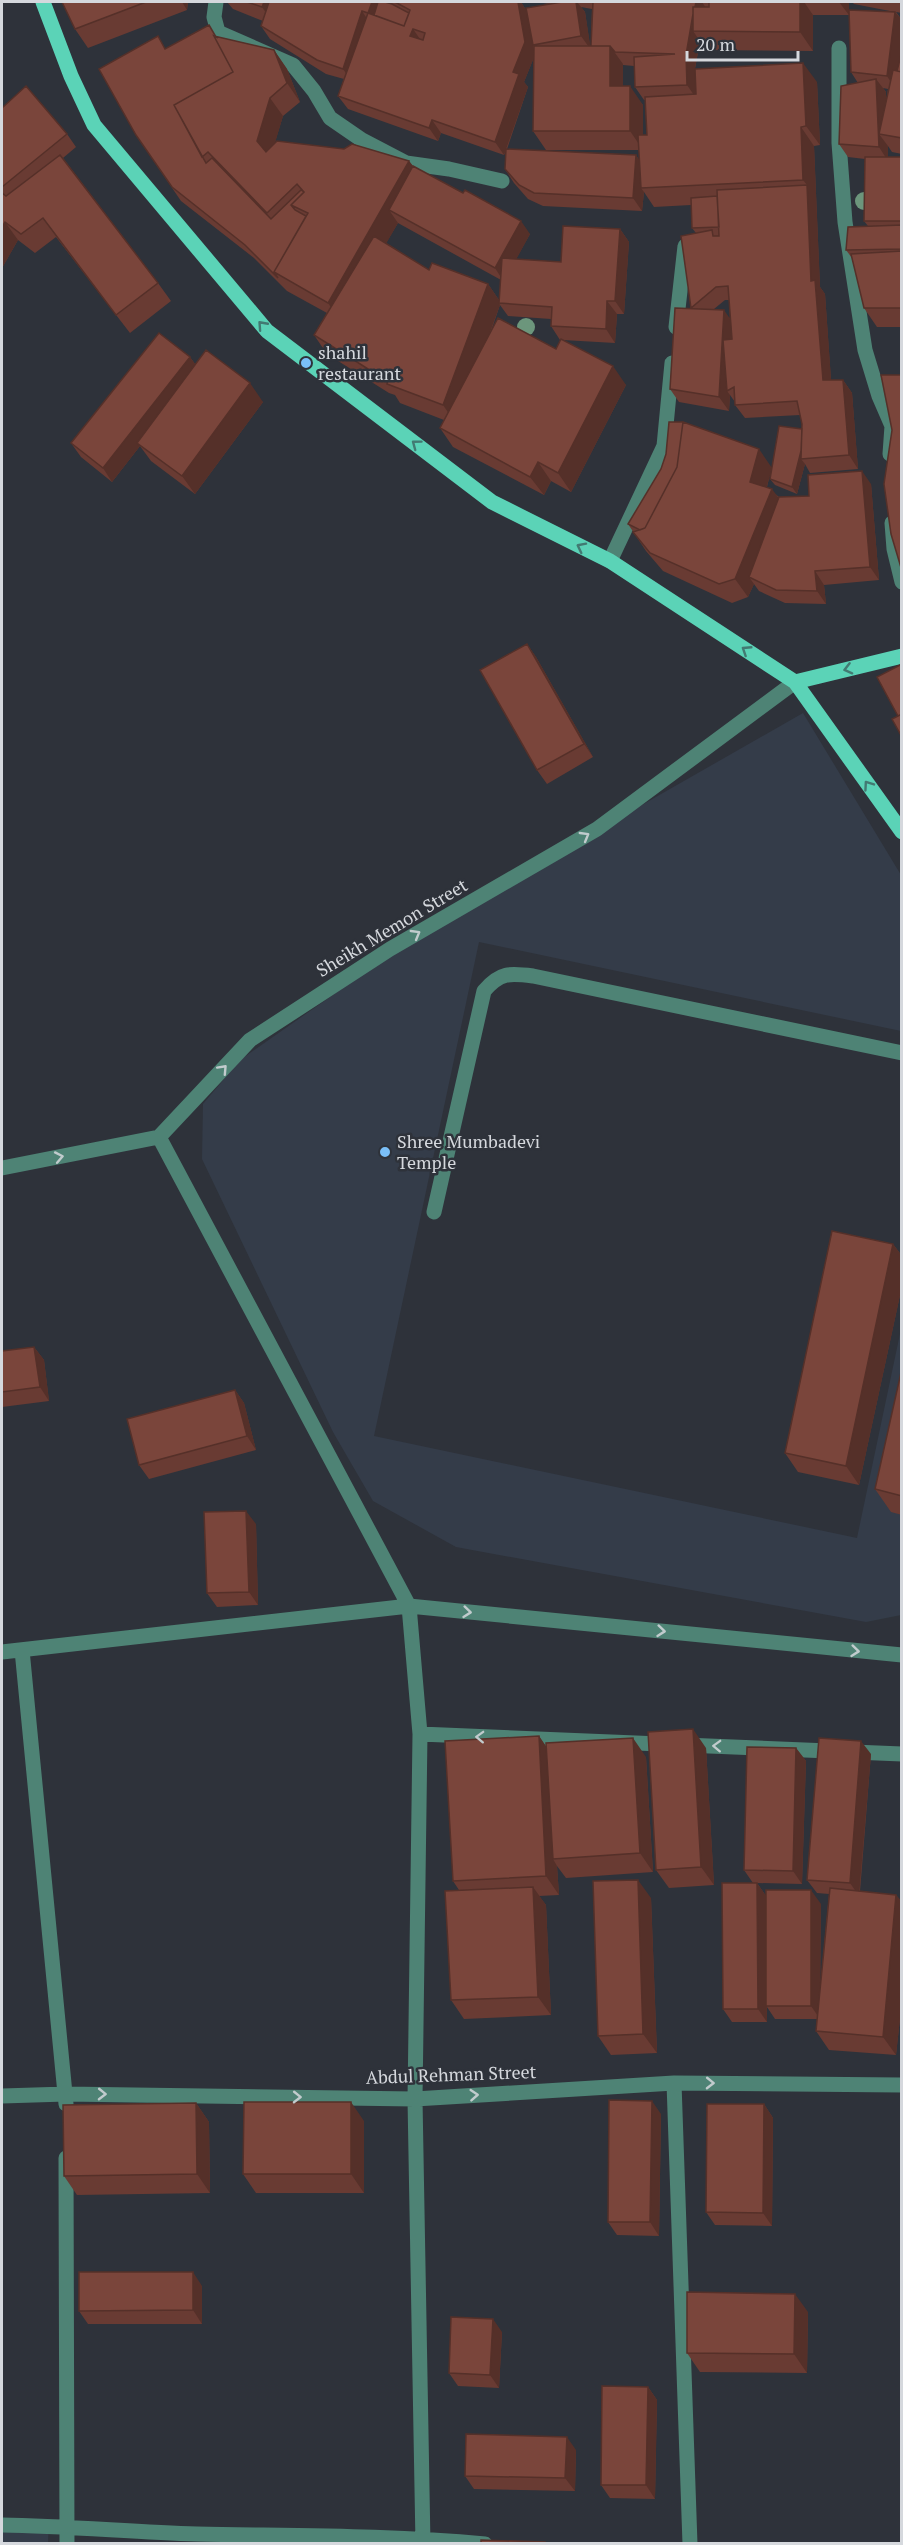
<svg xmlns="http://www.w3.org/2000/svg" width="903" height="2545" font-family="'PT Serif',serif">
<style>
.built{fill:#343c49}
.lines{fill:none;stroke-linecap:round;stroke-linejoin:round}
.minor{stroke:#4e8375;stroke-width:15}
.major{stroke:#5bd3b7;stroke-width:15}
.tree{fill:#6c967c}
.wall{fill:#693b33;fill-rule:evenodd}
.shaded-wall{fill:#553029}
.building{fill:#7a453b;stroke:#553029;stroke-width:1.5;fill-rule:evenodd}
.oneway{stroke:#427a72}
.oneway2{stroke:#c1cbcd}
.poi-dot{fill:#7abff8;stroke:#2e323a;stroke-width:2}
.labels{text-anchor:middle;stroke-width:5;stroke-linejoin:round;paint-order:stroke}
.poi-label{font-size:18px;fill:#d5d8dd;stroke:#2e323a;text-anchor:start}
.street-label{font-size:18px;fill:#d5d8dd;stroke:#2e323a}
</style>
<rect width="100%" height="100%" fill="#2e323a"/>
<!-- built -->
<path class="built" d="M803,713L901,875V1031L479,942L374,1436L857,1538L901,1329V1615L866,1622L456,1547L373,1501L333,1432L202,1159L203,1104L240,1060L437,922Z
M2,2518L49,2519L48,2543L2,2544Z"/>
<g class="lines">
<!-- minor -->
<path class="minor" d="M216,2L214,17L218,32L293,65L314,91L330,118L362,140L406,163L449,169L502,181
M839,48V143L845,222L865,350L879,396L892,426L890,454
M676,327L685,246
M892,523L894,549L902,582
M610,561L664,446L672,363
M159,1137L409,1606L420,1734L415,2099L423,2544
M2,1168L159,1137L250,1040L390,949L597,829L795,682
M434,1212L484,991C500,972 510,973 533,976L902,1053
M22,1650L66,2104
M2,1652L409,1606L902,1655
M420,1734L902,1754
M674,2083L690,2544
M2,2096L66,2094L415,2099L674,2083L902,2085
M66,2158L67,2544
M2,2525C67,2526 132,2532 197,2534C293,2536 389,2535 485,2544"/>
<!-- major -->
<path class="major" d="M43,2L71,76L94,125L267,331L492,502L610,561L795,682L902,832
M795,682L902,656"/>
</g>
<!-- trees -->
<g class="tree">
<circle cx="864" cy="201" r="9"/>
<circle cx="526" cy="327" r="9"/>
</g>
<!-- wall -->
<path class="wall" d="M62,2H188L187,10L88,48L75,29Z
M227,2H385L392,4L391,2H521L526,10L550,4L536,2H553V3L562,2H849V15H813V51L707,50L700,41L695,69L817,82L820,145L814,146L820,287L825,294L831,380H843L852,393L858,469L810,473L805,464L797,494L775,485L770,479L771,470L767,487L779,497L809,496L871,484L879,580L824,585L826,604L785,603L759,591L754,584L748,597L732,603L663,571L646,551L628,524L772,468L802,429V424L800,415L745,418L735,405V402L730,395L729,411L679,402L670,389L691,308L696,233L692,228L691,205L654,207L644,192L642,211L543,206L528,199L514,183L505,169L506,151L504,155L441,133L438,141L348,109L338,96L344,79L326,74L270,39L261,26L263,21L233,9ZM581,7L592,9L591,46H590L585,12ZM534,57L533,131L546,150H639V160L636,155L507,149L528,87L524,82ZM623,65L634,66L635,87L644,100H645L647,135H643V105L623,86ZM725,300H729L730,318L714,309Z
M852,2H902V13L896,12L902,20V154L892,152L888,146V157H902V327H877L864,308L852,258L846,250L868,226L864,221L865,159L848,157L839,144L858,83L851,72L895,12L854,4ZM883,88L888,89L886,101V92Z
M218,37L274,50L287,69L300,102L283,116L275,142L409,161L413,166L530,234L516,259L561,262L620,229L629,242L624,314H617L615,343L563,340L626,385L571,492L551,481L544,495L453,447L440,428L444,420L400,403L395,395L389,393L327,354L314,335L327,313L287,291L254,258L181,201L136,135L166,48ZM398,223L501,280L499,300L488,284L429,270L386,243ZM500,305L508,316L551,319V326L560,340H561L556,349L490,334Z
M2,108L67,134L76,147L63,158L158,283L171,301L130,333L56,237L35,253L18,240L2,268Z
M190,357L195,364L263,402L195,494L151,461L140,446L112,482L81,457L71,443Z
M527,644L536,657L593,757L547,784L537,770Z
M893,1244L902,1256V1286L859,1485L798,1472L785,1453Z
M34,1347L44,1360L49,1401L2,1407V1351Z
M902,1368V1515L891,1512L875,1489Z
M235,1390L244,1403L256,1450L149,1479L139,1465Z
M256,1524L258,1605L217,1607L207,1593Z
M539,1736L546,1747L646,1757L653,1872L566,1878L557,1866L559,1895L539,1896L546,1905L551,2015L464,2019L451,2000L459,1890L453,1881Z
M706,1748L714,1885L669,1888L656,1870Z
M796,1748L806,1761L802,1884L757,1883L766,1896V1946L821,1904L820,1988L829,1894L817,1893L807,1880L871,1754L860,1891L896,1895L902,1902V2000L896,2055L829,2050L816,2031L817,2019H775L767,2007V2022H732L723,2009L753,1883L744,1870Z
M651,1898L657,2053L611,2055L598,2036Z
M196,2103L209,2122L210,2193L77,2195L64,2176Z
M764,2104L773,2118L772,2226L715,2225L706,2212Z
M661,2114L659,2236L617,2235L608,2222Z
M364,2121V2193H256L243,2174Z
M202,2286V2324H88L79,2311Z
M808,2312L807,2373L700,2372L687,2353Z
M502,2332L499,2388L458,2386L449,2373Z
M648,2387L657,2400L655,2499L610,2498L601,2485Z
M576,2450L575,2491L474,2489L465,2476Z"/>
<!-- shaded-wall -->
<path class="shaded-wall" d="M182,2H188L187,10Z
M264,2H283L275,26L262,7Z
M372,2H385L379,22L368,13Z
M518,2H521L526,10L535,55L524,82L528,87L504,155L495,142L513,72Z
M576,2H577L585,12L591,50L581,36Z
M696,2H702L706,8L693,31L700,41L695,68L696,98L687,85L686,55Z
M800,2H804L813,15V51L800,32Z
M839,2H849V15Z
M362,11L371,25L352,82L343,69Z
M895,12L902,20V50L896,90L887,76Z
M413,29L422,42L410,36Z
M610,46L623,64V105L610,86Z
M274,50L287,69L300,102L287,83Z
M803,63L817,82L820,145L806,126Z
M876,79L886,92L887,135L879,134L888,146V161L879,147Z
M630,86L643,105V150L630,131Z
M270,98L283,116L270,160L257,141Z
M432,120L441,133L438,141L429,128Z
M801,127L814,146L820,287L825,294L832,393L823,380L811,281L807,185L803,180Z
M636,155L645,168L641,188L644,192L642,211L633,198Z
M409,161L423,179L389,210L398,223L341,322L328,303Z
M521,221L530,234L504,282L495,268Z
M5,222L18,240L2,268V227Z
M620,229L629,242L624,314L615,301Z
M488,284L501,303H499L500,305L456,424L443,405Z
M607,301L617,314L615,343L606,329Z
M724,310L733,323L727,391L730,395L729,411L719,397Z
M190,357L200,371L137,443L140,446L112,482L103,468Z
M613,366L626,385L571,492L558,473Z
M843,380L852,393L858,469L849,455Z
M250,383L263,402L195,494L182,476Z
M807,430L801,459L805,464L797,494L792,487Z
M759,449L772,468L763,500L750,482Z
M538,462L551,481L544,495L530,477Z
M862,471L871,484L879,580L870,567Z
M772,489L786,508L749,577L754,584L748,597L735,579Z
M815,571L824,585L826,604L817,591Z
M527,644L536,657L593,757L584,744Z
M893,1244L902,1256V1286L859,1485L846,1466Z
M34,1347L44,1360L49,1401L40,1387Z
M235,1390L244,1403L256,1450L247,1436Z
M246,1511L256,1524L258,1605L249,1592Z
M693,1729L706,1748L714,1885L701,1867Z
M539,1736L552,1755L553,1859L557,1866L559,1895L546,1876Z
M633,1738L646,1757L653,1872L640,1853Z
M861,1741L871,1754L859,1896L850,1883Z
M796,1748L806,1761L802,1884L793,1871Z
M638,1880L651,1898L657,2053L643,2034Z
M757,1883L766,1896L767,2022L758,2009Z
M533,1887L546,1905L551,2015L538,1997Z
M811,1890L821,1904L820,2019L811,2006Z
M896,1895L902,1902V2000L896,2055L883,2037Z
M652,2101L661,2114L659,2236L650,2222Z
M351,2102L364,2121V2193L351,2174Z
M196,2103L209,2122L210,2193L197,2174Z
M764,2104L773,2118L772,2226L763,2213Z
M193,2272L202,2286V2324L193,2310Z
M795,2294L808,2312L807,2373L794,2354Z
M493,2319L502,2332L499,2388L490,2375Z
M648,2387L657,2400L655,2499L646,2485Z
M567,2437L576,2450L575,2491L565,2478Z"/>
<!-- building -->
<path class="building" d="M62,2H146L75,29Z
M247,2H264L262,7Z
M269,2H372L368,13L362,11L343,69L317,60L261,26Z
M378,2H385L392,4L409,13L404,26L374,15Z
M395,2H518L525,42L513,72L519,74L495,142L432,120L429,128L338,96L368,13L404,26L410,10ZM413,29L425,33L423,40L410,36Z
M562,2H576L581,36L533,45L526,8Z
M593,2H696L695,7H693V14L686,55L687,85L635,87L634,57L675,54L615,52L610,46H591Z
M709,2H800V32L693,31V7H709Z
M849,10L895,12L887,76L851,72Z
M209,25L216,37L214,36L233,72L174,105L206,163L212,158L271,219L301,190L304,192L291,205L295,210L306,216L274,272L278,278L245,245L172,187L136,135L99,69L158,36L165,49Z
M214,36L274,50L287,83L270,98L257,141L266,152L277,141L344,149L352,144L409,161L328,303L274,272L308,213L291,205L304,192L297,184L267,213L208,152L202,157L174,105L233,72Z
M534,46H610V86H630V131H533Z
M902,51V72L897,71Z
M803,63L806,126L801,127L803,180L641,188L638,135H647L645,97L696,94L695,69Z
M893,70L902,72V138L879,134Z
M876,79L879,147L839,144L841,86Z
M26,86L67,134L2,187V108Z
M506,149L636,155L633,198L534,193L519,185L505,169Z
M60,155L158,283L116,315L43,218L21,234L5,222L2,227V193L6,196Z
M865,157H902V221H864Z
M413,166L463,193L465,190L521,221L495,268L389,210Z
M807,185L811,281L815,280L823,380H843L849,455L801,459L802,424L797,401L735,405L734,387L727,391L723,340L732,339L728,286L716,287L691,308L681,236L712,230L713,236H719L717,190Z
M717,196L719,227L692,228L691,198Z
M902,225V249L846,250L848,227Z
M563,226L620,229L615,301H607L606,329L551,326L552,307L499,303L502,258L561,262Z
M374,236L429,270L432,263L488,284L443,405L387,384L388,379L376,374L314,335Z
M902,251V308H864L851,254Z
M675,308L724,310L719,397L670,389Z
M498,318L556,349L561,339L613,366L558,473L538,462L530,477L440,428Z
M159,333L190,357L103,468L71,443Z
M206,350L250,383L182,476L137,443Z
M881,375H902V571L891,534L884,484L892,430Z
M669,422H683L677,467L645,528L640,530L628,524L661,469L666,454Z
M683,422L759,449L750,482L772,489L735,579L719,584L650,553L633,532L645,528L677,467Z
M779,426L802,429L801,451L792,487L770,479Z
M862,471L870,567L815,571L817,591L776,590L749,577L779,497L809,496L808,475Z
M527,644L584,744L537,770L480,670Z
M902,664V714L898,716L877,677Z
M902,714V737L892,719Z
M832,1231L893,1244L846,1466L785,1453Z
M34,1347L40,1387L2,1392V1351Z
M902,1368V1496L875,1489Z
M235,1390L247,1436L139,1465L127,1419Z
M246,1511L249,1592L207,1593L204,1512Z
M693,1729L701,1867L656,1870L648,1732Z
M539,1736L546,1876L453,1881L445,1741Z
M633,1738L640,1853L553,1859L546,1743Z
M819,1738L861,1741L850,1883L807,1880Z
M747,1747L796,1748L793,1871L744,1870Z
M638,1880L643,2034L598,2036L593,1881Z
M722,1883H757L758,2009H723Z
M533,1887L538,1997L451,2000L445,1891Z
M830,1888L896,1895L883,2037L816,2031Z
M766,1890H811V2006H766Z
M609,2100L652,2101L650,2222H608Z
M244,2102H351V2174H243Z
M196,2103L197,2174L64,2176L63,2105Z
M707,2104H764L763,2213L706,2212Z
M79,2272H193V2310L79,2311Z
M687,2292L795,2294L794,2354L687,2353Z
M451,2317L493,2319L490,2375L449,2373Z
M602,2386L648,2387L646,2485H601Z
M466,2434L567,2437L565,2478L465,2476Z
M481,2540L545,2542V2544H481Z"/>
<!-- one-way arrows -->
<defs><path id="oneway-chevron" d="M-2-3.5L2.5 0L-2 3.5" fill="none" stroke-width="1.6" stroke-linecap="round" stroke-linejoin="round" transform="scale(1.5)"/></defs>
<g class="oneway">
<use href="#oneway-chevron" transform="translate(262 325) rotate(-132)"/>
<use href="#oneway-chevron" transform="translate(416 444) rotate(-143)"/>
<use href="#oneway-chevron" transform="translate(581 547) rotate(-153)"/>
<use href="#oneway-chevron" transform="translate(746 650) rotate(-147)"/>
<use href="#oneway-chevron" transform="translate(848 669) rotate(166)"/>
<use href="#oneway-chevron" transform="translate(868 785) rotate(-125)"/>
</g>
<g class="oneway2">
<use href="#oneway-chevron" transform="translate(585 836) rotate(-30)"/>
<use href="#oneway-chevron" transform="translate(416 934) rotate(-30)"/>
<use href="#oneway-chevron" transform="translate(223 1069) rotate(-47)"/>
<use href="#oneway-chevron" transform="translate(59 1157) rotate(-11)"/>
<use href="#oneway-chevron" transform="translate(467 1612) rotate(6)"/>
<use href="#oneway-chevron" transform="translate(661 1631) rotate(6)"/>
<use href="#oneway-chevron" transform="translate(855 1651) rotate(6)"/>
<use href="#oneway-chevron" transform="translate(480 1737) rotate(-178)"/>
<use href="#oneway-chevron" transform="translate(717 1746) rotate(-178)"/>
<use href="#oneway-chevron" transform="translate(710 2083) rotate(1)"/>
<use href="#oneway-chevron" transform="translate(102 2094) rotate(1)"/>
<use href="#oneway-chevron" transform="translate(474 2095) rotate(-4)"/>
<use href="#oneway-chevron" transform="translate(297 2097) rotate(1)"/>
</g>
<!-- markers -->
<g class="poi-dot">
<circle cx="306" cy="363" r="6"/>
<circle cx="385" cy="1152" r="6"/>
</g>
<g class="labels">
<!-- poi labels -->
<g class="poi-label">
<text x="318" y="359">shahil<tspan x="318" dy="21">restaurant</tspan></text>
<text x="397" y="1148">Shree Mumbadevi<tspan x="397" dy="21">Temple</tspan></text>
</g>
<!-- street labels -->
<g class="street-label">
<text transform="translate(392 928) rotate(-31)" y="6">Sheikh Memon Street</text>
<text transform="translate(451 2075) rotate(-2)" y="6">Abdul Rehman Street</text>
</g>
</g>
<!-- border -->
<rect width="903" height="2545" fill="none" stroke="#d5d8dd" stroke-width="6"/>
<!-- scale -->
<path d="M687 51v9h111v-9" fill="none" stroke="#d5d8dd" stroke-width="3"/>
<text x="696" y="51" font-size="18" fill="#d5d8dd" stroke="#2e323a" stroke-width="4.5" paint-order="stroke">20 m</text>
</svg>
